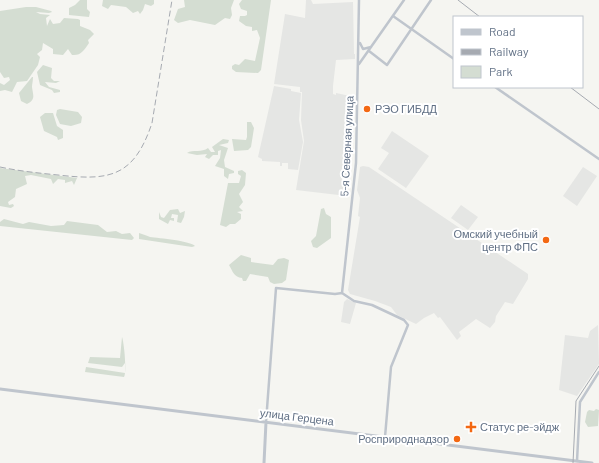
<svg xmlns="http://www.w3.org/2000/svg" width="599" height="463" font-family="Barlow,sans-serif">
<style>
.built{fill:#e5e6e4}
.green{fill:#d4ddd2}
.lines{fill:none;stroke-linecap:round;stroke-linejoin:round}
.secondary{stroke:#bfc5cd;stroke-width:2.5}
.primary{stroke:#bfc5cd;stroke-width:3}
.tram{stroke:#a6aab1;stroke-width:1}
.rail{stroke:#a6aab1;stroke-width:1;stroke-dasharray:6 3;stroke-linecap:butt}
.poi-dot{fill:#f36813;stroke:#fff;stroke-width:1.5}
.labels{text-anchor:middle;stroke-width:4;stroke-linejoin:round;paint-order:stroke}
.poi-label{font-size:11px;fill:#617085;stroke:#fff;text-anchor:start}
.street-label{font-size:11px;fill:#617085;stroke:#fff}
</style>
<rect width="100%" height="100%" fill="#f5f5f1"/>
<!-- built -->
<path class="built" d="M306,0H311L313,4L353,2L354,54H355V59L336,60L333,86V94L336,95V93L355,97L352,157L347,196L296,190L304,141L301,120L302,92H300V87L274,84L285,14L305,18Z
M274,86L291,89V91L301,93L299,120L303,142L298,170L288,169V163H282V166H280V162L262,161V159L258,157Z
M392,131L429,156L406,188L378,169L389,153L381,148Z
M363,166L369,167L528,274V279L513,304L505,302L496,316L495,322L490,328L476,319L459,332L461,336L457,340L440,317L438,318L434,313L424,318L416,324L397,315L391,307L375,301L350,294L348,290L360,217L358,216L360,198L357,190L360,167Z
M583,167L597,176L577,206L563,196Z
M461,205L478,217L468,230L451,218Z
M347,299L356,303L350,324L341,322L344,302Z
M598,325L599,364L577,396L559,390L565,335L588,338L590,331Z"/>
<!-- green -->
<path class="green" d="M80,0H87V9L90,12L89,17L69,15V8L75,5Z
M103,0H154V4L151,6L145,4L143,10L140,14L138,11L133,13L126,7L111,5L108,9L102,6Z
M184,0H234L231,8L232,15L230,19L225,18L215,25L190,20L178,23L174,20L178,9L185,7Z
M242,0H271L261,70L258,73L236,72L232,69V66L235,64L239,65L245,59L255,61L260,38L257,30L252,31V27L246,26L239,21L240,16H245L247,15V11L241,9L239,4Z
M26,7H36L51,11L52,12L49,13L36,12L40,14L50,15L46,18L47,26L50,19L53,24L60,23L64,18L78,19L80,20V26L90,30L94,34L88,40L89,43C84,50 81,56 72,55L68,49L63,55L53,54V49L43,43L42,50L37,54L40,57L38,65L27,81L17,82L12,92L5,90L0,91V83L4,85L10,80L9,77L4,78L0,72V11Z
M43,65L52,68L51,78L54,81H60L56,83L45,82L49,87L60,90V92L54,93L52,90L40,85L37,72Z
M32,77H33C33,81 32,84 32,87C33,95 36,100 27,104L21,101L19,93Z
M60,109L78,112L82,117L81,123L71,126L60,124L56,115L57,110Z
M45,113H53L57,126L63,130V138L58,140L57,137L44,131L40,117Z
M247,122H251L254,128L251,147L248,150L234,151L232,139L246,140L247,137Z
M223,139L229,140L228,143L219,145L228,148L224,160L225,167L234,171V173L229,174L228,179L224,176V169L215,166L220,158L221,150L218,151V155H213L209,159L205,157L207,154L197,155L187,153C193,149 202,153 208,148L211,152H215L212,147Z
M0,168L77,178L74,185L72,181L65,183V180L58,179L53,184L51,179L31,175L25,176L27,184L16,189L15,197L8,202L9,205L13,204L14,206L11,208L0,206Z
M242,170L246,173L245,185L239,194L243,202L239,207L243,211L237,212L241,214V219L235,224H230L226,227L220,225L228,183H239L241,176L238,174V171Z
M324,208L326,214L331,217V238L317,248L313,247L311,241L316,236L321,209Z
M178,209L180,213L185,211L184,217L181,223L177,222L178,215L172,214L171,218H174V221L170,220L168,224L159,219V212L161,217L164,218L170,210Z
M4,219L23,224L29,222L51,226L64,225L67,221L98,225L107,232L116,231L122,234L130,233L134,238L132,240L0,226V222Z
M139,233C143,234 147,236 150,237C159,238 191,241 195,246L192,247L139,239Z
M241,255L251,258V262L273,265L278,259L284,258L289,260L286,280L282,283L274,284L270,282L268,277L250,274L246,281H243L242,278C234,277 233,272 229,265Z
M122,337C124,342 127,372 124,377L85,372L86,367L125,373V363L122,367L88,363L90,357L120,358Z
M596,409L599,410L598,426L588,427L585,422L587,412L589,410L594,411Z"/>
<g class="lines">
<!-- secondary -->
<path class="secondary" d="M393,16L454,59
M360,43L363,49L371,47
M369,51L387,65L431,0
M359,64L404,0
M495,87L599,159
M342,293L356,163L359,0
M342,293L354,301L372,305L404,320L408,325L391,367L385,437
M266,422L276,288L335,294L342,293
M577,461L580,402L599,372"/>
<!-- primary -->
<path class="primary" d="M0,389L592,463
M264,463L266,422"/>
<!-- tram -->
<path class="tram" d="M458,0L480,17
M570,87L599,109
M573,463L576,401L599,366"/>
<!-- rail -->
<path class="rail" d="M0,167C19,171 38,173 58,175C110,181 134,177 152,123L172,0"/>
</g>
<!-- markers -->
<g class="poi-dot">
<circle cx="367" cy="109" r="4"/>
<circle cx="546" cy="240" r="4"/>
<path d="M469 421h4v4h4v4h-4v4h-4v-4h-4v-4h4z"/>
<circle cx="457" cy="439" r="4"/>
</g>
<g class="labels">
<!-- poi labels -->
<g class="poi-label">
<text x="375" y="113">РЭО ГИБДД</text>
<text x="538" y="238" text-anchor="end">Омский учебный<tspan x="538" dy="13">центр ФПС</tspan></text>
<text x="480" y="431">Статус ре-эйдж</text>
<text x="449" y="443" text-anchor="end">Росприроднадзор</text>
</g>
<!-- street labels -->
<g class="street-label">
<text transform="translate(347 146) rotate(-87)" y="4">5-я Северная улица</text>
<text transform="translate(297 417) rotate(7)" y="4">улица Герцена</text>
</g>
</g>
<!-- legend -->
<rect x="453" y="16" width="130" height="72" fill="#ffffff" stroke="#c0c6ce"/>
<rect x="461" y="29" width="20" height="6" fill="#bfc5cd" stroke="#c0c6ce"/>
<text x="489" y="36" font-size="12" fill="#617085">Road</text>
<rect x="461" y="49" width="20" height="6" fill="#a6aab1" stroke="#c0c6ce"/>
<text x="489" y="56" font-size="12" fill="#617085">Railway</text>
<rect x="461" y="66" width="20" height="12" fill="#d4ddd2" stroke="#c0c6ce"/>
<text x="489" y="76" font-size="12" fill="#617085">Park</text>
</svg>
